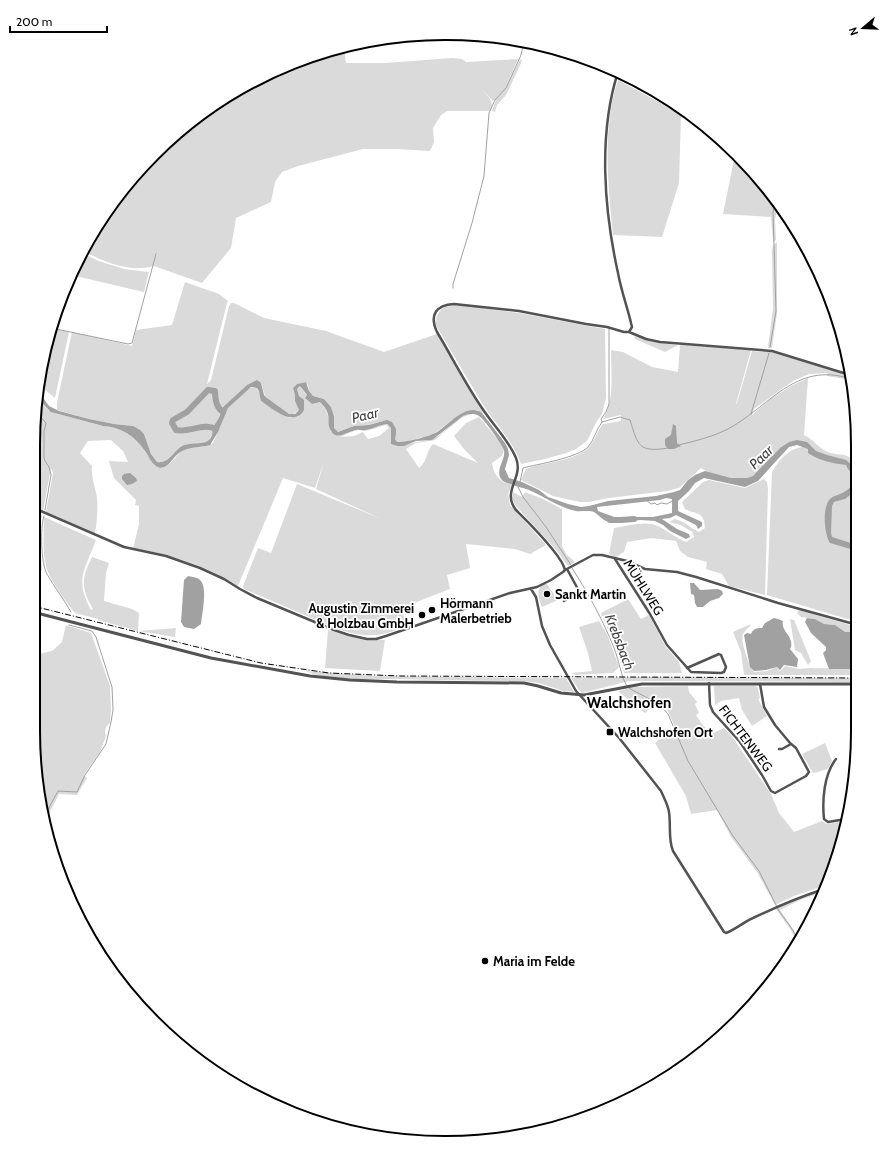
<svg xmlns="http://www.w3.org/2000/svg" width="891" height="1176" font-family="Cabin,sans-serif">
<style>
.green{fill:#dadada;fill-rule:evenodd}
.water{fill:#a1a1a1}
.lines{fill:none;stroke-linecap:round;stroke-linejoin:round}
.stream{stroke:#a1a1a1;stroke-width:1}
.river{stroke:#a1a1a1;stroke-width:6}
.minor{stroke:#535353;stroke-width:2.5}
.tertiary{stroke:#535353;stroke-width:3}
.rail{stroke:#000;stroke-width:1;stroke-dasharray:6 2 1 2;stroke-linecap:butt}
.poi-dot{fill:#000;stroke:#fff;stroke-width:1.5}
.labels{text-anchor:middle;stroke-width:3.5;stroke-linejoin:round;paint-order:stroke}
.street-label{font-size:13px;fill:#000;stroke:#fff}
.poi-label{font-size:13px;font-weight:bold;fill:#000;stroke:#fff;text-anchor:start}
.water-label{font-size:14px;font-style:italic;fill:#424242;stroke:#fff}
.quarter-label{font-size:15px;font-weight:bold;fill:#000;stroke:#fff}
.rim{fill:none;stroke:#000;stroke-width:2}
</style>
<rect width="100%" height="100%" fill="#fff"/>
<!-- green -->
<path class="green" d="M344,47L346,63H385L452,58L462,59L466,62L518,59L504,91L520,59L522,61L506,95L497,105L495,112L492,111L496,100L493,101L482,89C487,96 495,101 491,111H447L441,115L433,128L434,142L430,151L397,149H363L298,166L282,172L275,182L271,202L236,218L231,248L202,283L154,266C129,273 105,262 83,251L118,195L154,154L216,103L287,64Z
M618,80L681,114L679,183L662,237L613,235C608,185 602,128 618,80Z
M734,160L744,163L778,204L775,220L776,240L773,242L771,217L723,214Z
M777,242V313L772,348H768L773,308L772,251L773,245Z
M82,253L99,261L124,269L149,272L144,292L71,275L76,263Z
M185,282L219,294L228,301L227,303L207,384L211,380L229,306L231,303H234L264,318L326,331L384,352L437,334L483,412L481,413L477,410L459,415L432,435L407,441L397,442L395,439L396,429L384,421L369,425L354,426L338,432L334,429V416L331,407L324,399L313,396L309,391L308,385L305,382L297,384L293,388C295,395 297,402 299,410L292,415C286,413 268,401 265,395C263,392 263,387 261,383L247,385L222,409C221,412 211,438 209,440C203,447 190,442 182,446C172,451 169,464 157,462L151,454L144,434L133,426L114,424L89,419L57,410V402L72,332L132,346L136,330L172,325Z
M462,305L519,313L605,329L606,398L602,414L597,421L587,441L576,449L566,453L545,459L521,464C512,439 495,424 482,403C466,377 451,350 435,324C438,306 446,306 462,305Z
M51,328L69,332L55,398L39,385L47,339Z
M634,336L659,343L678,345L665,352L635,339Z
M680,345L751,350L736,404L737,403L752,351L771,352L850,376L852,382L845,379L827,376V373L809,374L793,381L754,409L752,415L770,399L791,386L808,378L804,435C813,439 818,448 828,452C837,456 848,452 854,462V621L767,595L772,472C779,460 788,449 802,447L803,442L797,440C787,448 777,455 767,463C762,467 758,473 753,476C742,483 711,475 701,468L679,488L667,491L609,498L589,502H580L553,496L521,480L526,469C544,462 575,461 588,448C595,441 597,431 603,424L621,421V415L603,419C615,399 611,373 611,350L623,352L652,367L678,372Z
M255,386L260,393L261,401L290,418L298,417L304,407L303,404L304,402L299,396L297,389L300,386L307,396L306,399L312,404L320,402C330,413 328,419 331,432L345,434L356,430H365L386,424L391,428V440L406,445C415,441 425,442 434,438C447,433 456,415 471,414L461,418L435,440L416,443L406,449L419,468C428,461 425,453 433,444L478,463L464,449L454,436L466,423L479,417L500,442L504,450L502,456L492,463C494,475 499,482 512,485L508,494L510,505L546,545L530,554L515,549L466,544L470,568L447,575L450,589L401,608L407,626C378,638 365,638 335,628L244,589L243,586L258,548L271,553L297,484L379,518L316,489L324,462L315,488L283,478L238,586C204,564 172,556 133,549L139,524V506L135,505L136,500L114,478L109,461L128,462L123,451L111,440L88,441L80,453L92,466C91,477 95,486 97,498C98,510 97,521 95,533L46,512L53,473L51,468L43,511L34,507V419L37,398L47,409L55,413L103,426C121,427 135,436 145,451C149,457 153,464 160,468C172,467 175,454 185,449C194,445 204,449 213,443L228,408L248,389ZM386,425L389,428L379,436L368,439L363,432L354,436L340,437L354,431L359,430L366,431Z
M764,479L767,482L768,489L765,595L729,586L722,574L706,569L707,562L688,557L680,551L676,541L652,538L627,542L624,552L616,557L609,554L614,528C627,526 646,520 658,526C668,531 676,538 686,542L694,537L692,532C688,529 684,527 680,525C676,523 673,524 670,522L674,519C684,520 690,528 699,532L705,528C704,510 696,515 685,509L682,502L703,482L709,480L745,488Z
M513,492L522,497L525,492L543,499L562,509V546L566,554L575,562L568,566C553,543 531,525 514,503L512,498Z
M34,511L42,515L39,527L42,571L33,560Z
M44,517L96,540C85,570 74,579 91,610L93,609C81,588 81,579 92,557L109,563L106,573L104,601L132,609L139,613L138,631L176,628L175,637L138,631L98,620V619L75,613C66,602 49,579 46,566C42,550 44,533 44,517Z
M544,584H547L558,600L542,607C539,599 535,589 544,584Z
M628,599L641,619L649,615L666,647L679,662L682,673H624L616,648L601,613Z
M799,610L854,626V632H844L835,625L824,624L815,619L801,617L797,613Z
M790,619L794,620L811,661L808,665L801,653L795,650Z
M599,621L607,634L619,667L613,673L576,675L571,673L592,671L588,653L579,627Z
M751,624C749,628 745,630 743,634C740,642 749,666 754,672L767,671L777,667L780,671L785,666L799,669L810,668L854,669V675H744L741,652L733,632Z
M66,625L91,633L110,686L111,710L110,723C105,727 104,731 106,736L100,752L84,775L87,778L77,795L59,794L45,822L33,731V655L52,651L62,642Z
M328,630L358,638L385,640L380,671L325,668Z
M306,671L375,676L566,678L574,692L563,691L539,683L524,681C482,681 440,680 398,679C376,679 324,681 306,671Z
M634,677L854,678V682L640,681H629L582,693L579,690L571,678Z
M688,686L689,692L697,702L695,704L699,713L696,715L701,723L711,734L724,728L731,735L771,794L779,813L794,832L822,821L827,824L843,821C847,838 833,869 826,885L794,896L775,905L757,872L731,837L717,810L691,814L686,796L655,743L675,727L666,707L659,701L645,713L618,691L635,687Z
M714,686H756L758,689L760,698L758,699L767,716L752,726L742,710L739,698L721,701L715,705Z
M825,743L832,761L828,769L813,773L802,754Z
M825,888L823,892L800,900L780,910L793,929L799,941L798,944L791,930L776,909L797,898Z"/>
<!-- water -->
<path class="water" d="M257,380L261,383L264,395L267,398L289,414H295L299,410L295,401V395L293,388L297,384L306,382L309,391L313,396L324,399L331,407L334,416V428L338,432L354,426L369,425L387,420L392,422L396,429V434L395,439L397,442C406,442 429,437 437,432C449,425 466,402 482,413L505,443L508,449L509,455L505,469L509,478L522,482L539,490L548,497L568,504L581,507L589,506L608,501L656,496L674,492L680,490L688,480L695,475L705,471L731,478H747L753,476L780,448L789,442L797,440L807,442L816,451L827,455L846,460L853,466L854,476L848,469L846,465C832,463 820,461 808,453V449L797,445L789,447L758,481L745,487L704,478L695,483L689,491L678,501V511L702,522V526L698,529L696,525L676,515L670,518L662,519L677,529L689,534L690,537L686,539L670,531L663,525L655,521L641,520L627,521L626,517H653L672,513V499L666,498L660,500L597,507L598,511L617,518L618,523C604,523 604,519 594,512C589,510 581,512 576,511C558,507 547,498 531,491C525,488 504,484 501,479C495,469 506,460 504,450C501,443 485,420 479,416C474,413 468,414 463,416L432,440L416,441L404,446H398L391,444V428L387,424C379,425 373,429 365,430C362,431 359,429 356,430C349,431 336,441 331,431C325,420 334,416 320,402L312,404L305,398L307,395L300,386L297,389L299,396L304,400V410C294,428 273,409 261,401C259,395 261,386 251,387L228,408L218,432L210,445C200,448 188,446 179,453C172,458 170,467 160,468C151,464 150,458 145,451C135,436 121,427 103,426L51,412L37,398L38,391L49,406L59,411L89,419L114,424L133,426L140,430L144,434L151,454L157,462C169,464 173,451 182,446C190,442 205,445 209,440C213,436 212,432 213,429C215,422 221,418 221,409L247,385Z
M673,424L676,426L677,443L681,446L674,449H668L665,445V439L671,435Z
M130,473L136,478L137,481L132,484L127,485L122,479V476L124,474Z
M854,484V492L845,499L834,502L832,506L831,533L832,537L854,544V550L830,543C824,534 822,507 830,499C834,495 840,495 844,492C848,490 851,486 854,484Z
M188,576C192,577 197,577 200,580C208,587 202,613 201,624L194,629L184,627L181,622L184,580Z
M690,583H694L700,590L718,589L722,591L723,594L719,598L710,601L703,607H697L695,603L694,595L691,594Z
M774,618L778,619L783,621C780,631 796,638 790,649L798,659L797,667L784,665L780,670L777,667L766,670L754,671L750,667L744,635L747,633L751,634C753,629 756,628 762,628L765,623Z
M807,618L815,619L824,624L835,625L845,632H854V669H829L823,653L826,650V647L811,633L805,622Z"/>
<g class="lines">
<!-- stream -->
<path class="stream" d="M453,288V284L472,223L484,176L489,113L495,100L506,88L521,55L524,41
M51,328L128,344L132,343L156,254
M770,347L776,311L773,212L775,200
M36,406L38,414L46,423L44,432V458L45,461L49,467L51,475L45,510
M751,414L769,353
M602,422L601,419L606,412L609,404V329
M679,445C695,441 712,437 726,430C769,408 795,360 851,379
M520,482L523,468C538,464 577,458 588,447C594,440 596,430 602,422L620,417L630,420C638,445 638,453 668,448
M517,485L523,497L546,527L571,565
M646,500L651,504L655,503L657,505L661,503L667,504L672,501
M44,516C40,528 41,564 47,574C54,587 64,599 71,612
M572,568C588,593 603,620 614,648C618,657 622,680 627,686
M629,688C642,696 658,701 668,714L688,761L733,836L759,871L779,911L792,929L799,942
M44,817L58,791L77,792L85,775L106,744L111,722L113,710L112,687L96,637L92,631L69,625"/>
<!-- river -->
<path class="river" d="M216,429C204,422 189,433 176,430L172,423L173,420L187,412L208,390L215,391C215,399 216,408 223,412
M610,520H621L634,519"/>
<!-- minor -->
<path class="minor" d="M618,72C598,134 604,210 618,273C621,290 627,306 631,323L632,327L629,332
M34,508L124,547L166,556L200,568L224,579L240,589L257,598L334,630L349,635L367,639H376L386,636L510,593L537,587L551,580L563,572L565,570L593,555H602L627,561L645,569L677,572L696,577L778,603L854,624
M615,559L650,614L667,645L691,672L721,673L724,672L726,667L721,655L719,654L687,668
M565,570C562,555 528,522 516,510C501,491 524,478 516,458C508,439 493,425 482,408C465,383 452,357 437,332C429,315 436,305 454,304L519,311L586,324L607,327L624,332H629L646,339L660,342L772,351L850,375
M531,589L536,597L542,626L550,645L576,691L620,739L661,791C664,798 668,805 669,812C671,826 668,839 673,851L724,932L726,933C736,929 744,922 753,918C776,907 800,897 824,889
M564,601L579,591L567,569
M709,683L710,705L713,712L740,742L762,775L771,791L775,793L806,776L809,772L796,748L790,743L775,725L764,707L760,684
M779,749H782L791,744
M836,759C824,774 822,800 824,819L828,822L846,819"/>
<!-- tertiary -->
<path class="tertiary" d="M33,612L211,658L310,676L350,680L397,682L524,683L538,686L561,693L584,695L642,684H854
M845,825L848,806L853,792"/>
<!-- rail -->
<path class="rail" d="M33,606L261,663L329,673L399,676L854,678"/>
</g>
<!-- markers -->
<g class="poi-dot">
<circle cx="547" cy="594" r="4"/>
<circle cx="432" cy="610" r="4"/>
<circle cx="422" cy="615" r="4"/>
<rect x="606" y="728" width="8" height="8" rx="2"/>
<circle cx="485" cy="961" r="4"/>
</g>
<g class="labels">
<!-- street labels -->
<g class="street-label">
<text transform="translate(644 587) rotate(58)" y="5">MÜHLWEG</text>
<text transform="translate(746 738) rotate(53)" y="5">FICHTENWEG</text>
</g>
<!-- poi labels -->
<g class="poi-label">
<text x="555" y="599">Sankt Martin</text>
<text x="440" y="608">Hörmann<tspan x="440" dy="15">Malerbetrieb</tspan></text>
<text x="414" y="613" text-anchor="end">Augustin Zimmerei<tspan x="414" dy="15">&amp; Holzbau GmbH</tspan></text>
<text x="618" y="737">Walchshofen Ort</text>
<text x="493" y="966">Maria im Felde</text>
</g>
<!-- water labels -->
<g class="water-label">
<text transform="translate(365 415) rotate(-13)" y="5">Paar</text>
<text transform="translate(761 457) rotate(-44)" y="5">Paar</text>
<text transform="translate(620 642) rotate(69)" y="5">Krebsbach</text>
</g>
<!-- quarter labels -->
<g class="quarter-label">
<text x="629" y="708">Walchshofen</text>
</g>
</g>
<!-- crop -->
<path d="M0 0H891V1176H0ZM445 40H446A405 405 0 0 1 851 445V731A405 405 0 0 1 446 1136H445A405 405 0 0 1 40 731V445A405 405 0 0 1 445 40Z" fill="#fff" fill-rule="evenodd"/>
<path class="rim" d="M445 40H446A405 405 0 0 1 851 445V731A405 405 0 0 1 446 1136H445A405 405 0 0 1 40 731V445A405 405 0 0 1 445 40Z"/>
<!-- north arrow -->
<g transform="translate(863 28) rotate(251)" stroke="#ffffff" stroke-width="3" paint-order="stroke">
<path d="M0-3L7 15L0 10L-7 15Z" fill="#000000"/>
<text y="-6" font-size="11" font-weight="bold" text-anchor="middle" fill="#000000">N</text>
</g>
<!-- scale -->
<path d="M10 26v6h97v-6" fill="none" stroke="#000000" stroke-width="2"/>
<text x="16" y="26" font-size="12" fill="#000000" stroke="#ffffff" stroke-width="3" paint-order="stroke">200 m</text>
</svg>
